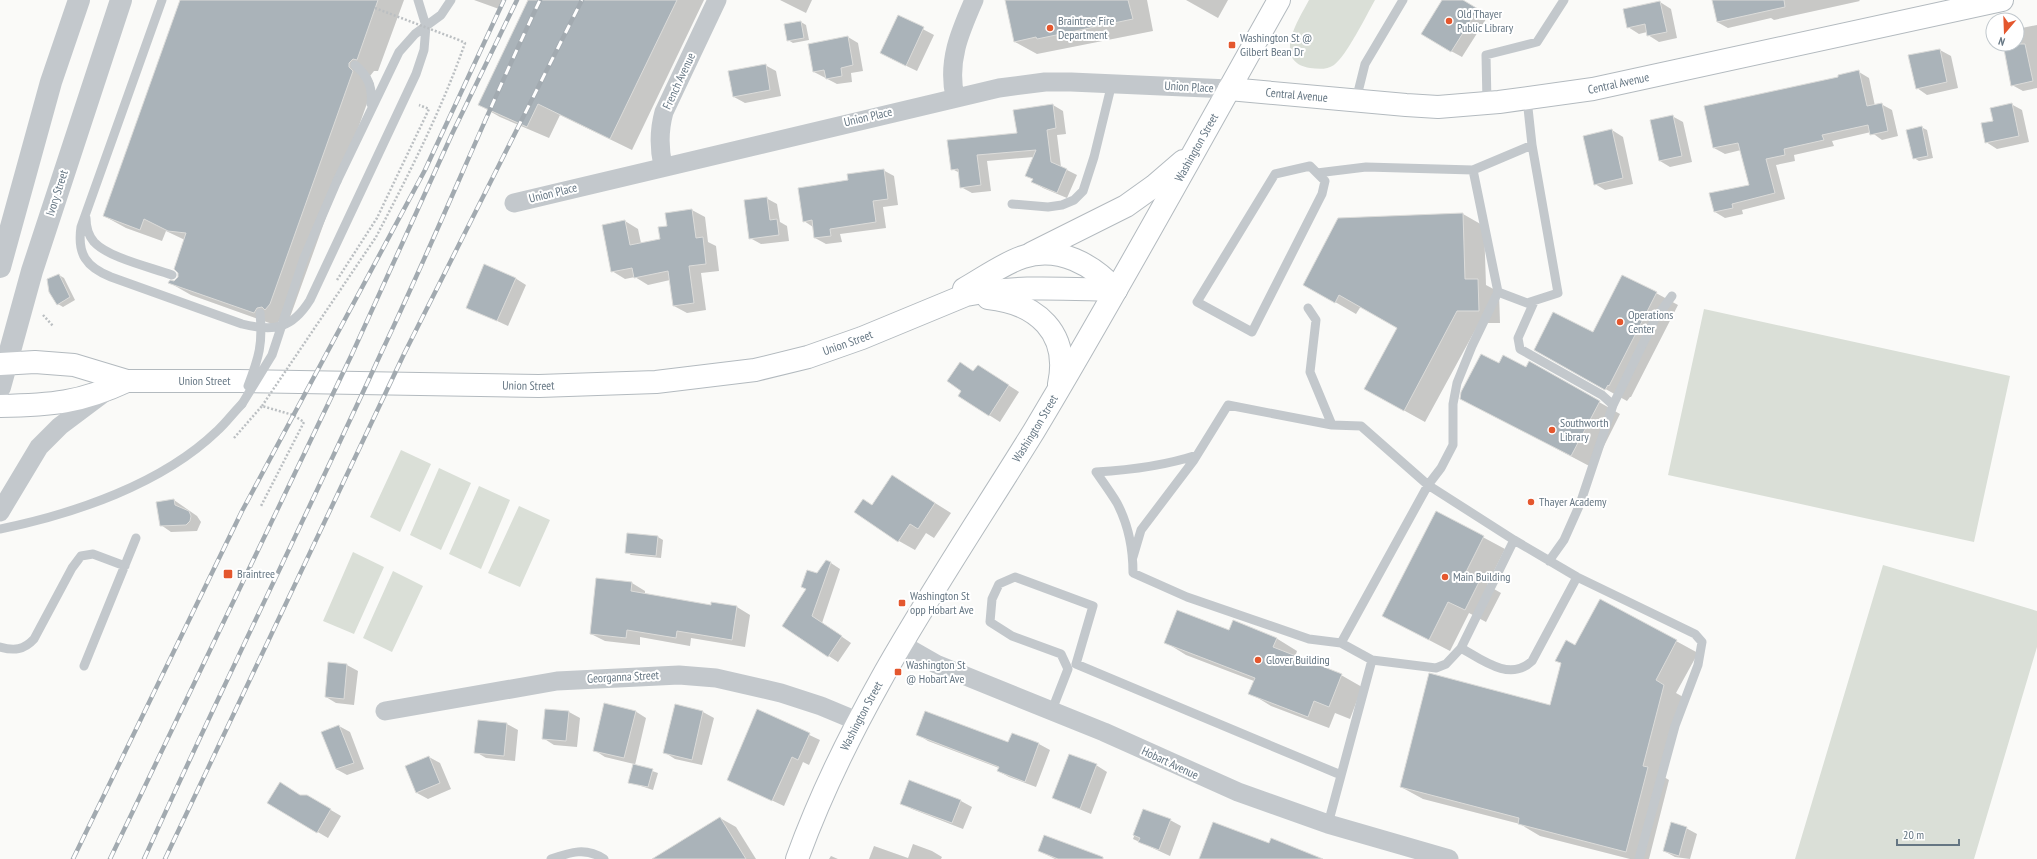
<svg xmlns="http://www.w3.org/2000/svg" width="2037" height="859" font-family="'PT Sans Narrow',sans-serif">
<style>
.green{fill:#dadfd7}
.shadow{fill:#0003}
.building{fill:#aab3b9;stroke:#dcdcda}
.lines{fill:none;stroke-linecap:round;stroke-linejoin:round}
.secondary-casing{stroke:#b3babf;stroke-width:24}
.path{stroke:#bbbfc2;stroke-width:2.5;stroke-dasharray:2 2;stroke-linecap:butt}
.service{stroke:#c3c8cc;stroke-width:9}
.minor{stroke:#c3c8cc;stroke-width:19}
.tertiary{stroke:#c3c8cc;stroke-width:22}
.secondary{stroke:#fff;stroke-width:22}
.rail-casing{stroke:#a2aab0;stroke-width:4.5}
.rail{stroke:#fff;stroke-width:3;stroke-dasharray:9;stroke-linecap:butt}
.path-bridge{stroke:#bbbfc2;stroke-width:2.5;stroke-dasharray:2 2;stroke-linecap:butt}
.service-bridge{stroke:#c3c8cc;stroke-width:9}
.poi-dot{fill:#e4572e;stroke:#fff;stroke-width:1.5}
.labels{text-anchor:middle;stroke-width:4;stroke-linejoin:round;paint-order:stroke}
.poi-label{font-size:12px;fill:#657683;stroke:#fff;text-anchor:start}
.street-label{font-size:12px;fill:#657683;stroke:#fff}
</style>
<rect width="100%" height="100%" fill="#fafaf8"/>
<!-- green -->
<path class="green" d="M1309,0H1375C1366,16 1347,55 1334,65C1327,70 1318,69 1310,68C1271,61 1299,19 1309,0Z
M1704,309L2010,376L1974,542L1668,475Z
M401,450L431,464L400,532L370,517Z
M439,468L471,483L441,550L410,535Z
M479,486L510,500L481,569L449,554Z
M519,506L550,520L520,587L488,573Z
M353,552L384,567L354,634L323,621Z
M1883,565L2037,611V647L1974,859H1795Z
M393,571L423,586L392,652L363,638Z"/>
<!-- shadow -->
<path class="shadow" d="M181,0H404L378,71H374L370,76L374,84L289,320L281,319L275,325L191,295L170,283L178,278L185,240L166,231L162,241L126,228L104,216Z
M474,0H502L499,9Z
M529,0H704L632,150L560,115L549,138L500,117L479,105Z
M780,0H812L806,13Z
M1006,0H1147L1153,31L1037,54L1015,42Z
M1186,0H1228L1218,18Z
M1443,0H1462L1488,16L1462,57L1451,51Z
M1713,0H1859L1860,1L1774,20L1771,18L1728,28L1717,22Z
M1660,2L1671,9L1677,38L1659,42L1648,35L1647,32L1639,34L1628,27Z
M898,16L934,35L917,71L892,59Z
M801,22L806,25L809,40L793,43L788,40Z
M2037,25V88L2023,91L2012,85L2004,44H2017V29Z
M848,37L858,43L863,71L851,73L852,82L837,84L814,72Z
M1940,50L1951,56L1958,88L1927,95L1917,88Z
M765,65L776,71L781,96L745,103L734,97Z
M1859,72L1869,78L1875,106L1881,104L1892,110L1898,136L1882,140L1871,132L1832,141L1834,146L1794,155L1795,161L1776,165L1785,199L1742,210L1743,214L1725,218L1715,212L1750,186L1741,150L1725,154L1714,148L1839,78Z
M2011,104L2022,110L2029,142L1997,149L1986,142L1994,121Z
M1053,105L1063,111L1066,134L1057,135L1061,167L1077,175L1067,198L1043,188L1033,182L1034,179L1026,175L1034,157L987,161L991,191L972,193L961,187L960,173L952,169L948,141L1018,134Z
M1672,116L1683,122L1692,162L1670,167L1660,161Z
M1921,127L1927,130L1933,158L1919,161L1914,158Z
M1612,130L1623,137L1633,184L1605,190L1595,184Z
M883,170L894,176L898,205L883,207L886,228L840,234L842,242L826,244L815,238L813,227L804,221L849,181Z
M766,198L777,204L780,222L787,226L789,241L761,244L750,238Z
M692,210L705,217L708,242L716,246L719,271L701,273L706,310L687,313L674,306L670,280L648,285L635,277L625,279L612,271L625,221L638,229L641,243L661,240L668,226Z
M1463,214L1484,226L1486,285L1499,292L1500,323H1479L1425,422L1387,401L1398,327L1361,306L1356,314L1304,284Z
M59,275L64,278L75,300L63,307L58,304Z
M515,278L526,285L508,326L467,307Z
M1656,293L1678,305L1631,397H1630L1627,401L1557,362L1593,334Z
M1529,362L1620,414L1593,468L1461,398L1499,364L1526,368Z
M978,366L1019,392L1000,422L989,415L974,372Z
M892,476L951,513L934,538L926,533L915,550L899,541L873,506Z
M174,500L197,516L201,522L197,531L171,532L161,525Z
M1436,512L1505,549L1487,585L1501,593L1486,622L1469,613L1450,651L1404,627Z
M628,534L658,537L663,540L661,558L631,555L626,552Z
M831,563L840,569L822,623L851,643L838,662L783,626L817,575Z
M632,583L645,591V594L711,606L712,603L737,607L750,615L745,647L691,638L690,646L640,637V645L605,641L591,634Z
M1601,600L1698,653L1676,693L1685,698L1664,777L1669,780L1649,859H1630L1540,836L1520,824L1423,799L1401,787L1550,706L1576,647Z
M1230,631L1276,638L1297,651L1295,657L1341,675L1362,687L1350,719L1335,713L1329,728L1271,706L1250,693L1254,681L1186,655L1165,642Z
M347,665L358,671L354,705L336,703L326,697Z
M635,711L646,718L635,765L658,773L653,790L629,782L634,764L605,757L594,750Z
M758,711L820,740L809,765L803,762L784,806L728,780Z
M569,712L580,718L577,747L554,745L543,738Z
M703,712L714,718L702,765L675,759L664,752Z
M479,721L507,724L518,730L515,761L486,758L476,752Z
M339,726L350,732L364,769L347,775L336,769Z
M917,734L1009,744L1012,734L1039,744L1050,750L1036,787L1009,777L998,771L999,768L928,741Z
M429,757L440,763L451,789L428,799L417,793L406,766Z
M1096,765L1107,772L1091,814L1053,798Z
M910,781L961,801L972,807L963,829L912,809L902,803Z
M301,796H307L341,816L328,838L268,803Z
M1144,810L1170,820L1181,826L1170,856L1133,839Z
M720,818L736,827L756,859H654Z
M1686,828L1697,834L1690,859L1675,857L1664,851Z
M913,844L932,851L942,857L941,859H869L874,846L908,858Z
M1039,851L1090,859H1055Z
M831,856L838,859H829Z"/>
<!-- building -->
<path class="building" d="M180,0H378L357,60L353,59L349,63V67L353,71L270,304L265,310L262,307L257,308L254,313L168,283L170,280L174,281L178,277V273L174,269L186,233L168,231L144,219L140,230L103,216Z
M528,0H677L610,139L538,104L527,127L478,105Z
M1005,0H1128L1133,19L1037,39L1036,37L1014,42Z
M1442,0H1463L1478,9L1451,52L1421,34Z
M1712,0H1784L1785,7L1717,22Z
M1660,1L1667,32L1647,36L1645,24L1627,28L1623,9Z
M898,15L924,27L906,66L880,53Z
M801,21L804,38L787,41L784,24Z
M848,36L853,65L841,68L842,76L826,79L824,70L813,72L808,44Z
M2003,44H2025L2033,81L2011,86Z
M1940,49L1947,82L1916,89L1908,55Z
M766,64L770,90L733,97L728,71Z
M1859,70L1867,106L1882,103L1888,131L1870,135L1868,125L1822,135L1824,140L1784,149L1785,155L1766,159L1775,193L1732,204L1733,208L1714,212L1709,193L1749,185L1738,143L1713,148L1704,106L1838,77V75Z
M2012,103L2019,136L1985,143L1981,123L1993,121L1990,108Z
M1053,104L1056,128L1047,130L1051,162L1067,169L1057,193L1031,182L1033,179L1025,176L1036,150L977,155L981,185L960,188L958,169L951,170L947,140L1017,133L1013,110Z
M1673,115L1682,156L1659,161L1650,120Z
M1922,126L1928,156L1913,159L1906,130Z
M1612,129L1623,178L1594,185L1583,136Z
M884,169L888,199L873,201L876,222L830,229L831,236L814,238L812,220L803,222L798,188L848,180L847,174Z
M767,197L770,220L777,219L779,235L749,239L744,200Z
M692,209L696,238L703,237L706,264L689,266L694,303L673,306L668,271L634,278L632,268L611,272L602,225L625,220L630,245L660,239L658,227L667,226L665,213Z
M1463,213L1465,279H1478L1479,311H1457L1404,411L1364,389L1397,328L1339,295L1335,303L1303,285L1338,218Z
M484,264L516,278L497,321L466,308Z
M59,274L70,297L57,305L49,292L47,279Z
M1622,275L1657,292L1609,386L1608,385L1605,390L1534,350L1553,312L1593,332Z
M1481,354L1499,363L1503,355L1526,367L1529,361L1600,401L1571,456L1460,399L1461,392Z
M960,362L973,371L978,365L1009,385L989,416L958,396L961,391L947,381Z
M892,475L935,503L918,529L910,524L898,542L854,512L863,499L872,505Z
M174,499L175,505L189,511L191,516L190,521L186,525L160,526L156,502Z
M1436,511L1484,536L1466,572L1480,580L1465,610L1448,602L1429,640L1382,616Z
M627,533L658,536L656,556L625,553Z
M826,560L831,562L812,616L842,636L828,657L782,626L806,589L801,587L807,570L817,573Z
M596,578L632,582L631,591L711,605V602L737,606L732,640L677,631L676,638L627,630L626,638L590,634Z
M1600,599L1677,640L1656,680L1664,685L1643,766L1648,767L1626,852L1518,824L1519,818L1400,787L1429,673L1550,705L1561,663L1555,661L1566,640L1575,645Z
M1177,610L1229,630L1233,620L1277,638L1273,647L1342,674L1329,707L1314,701L1308,717L1248,694L1255,678L1164,643Z
M328,662L347,664L344,699L325,697Z
M604,703L636,711L624,758L593,751Z
M675,704L703,711L692,760L663,753Z
M545,709L569,711L566,741L542,739Z
M757,709L810,733L798,760L792,757L772,801L727,780Z
M925,711L1008,742L1012,733L1039,743L1025,782L997,771L999,767L916,735Z
M478,720L507,723L504,756L474,753Z
M339,725L354,763L336,769L321,732Z
M1069,754L1097,764L1080,809L1052,798Z
M429,756L440,783L416,793L405,766Z
M633,764L653,769L648,787L628,783Z
M909,780L961,800L952,823L900,804Z
M280,782L300,795H307L331,809L317,833L267,803Z
M1143,809L1171,819L1159,850L1138,842L1140,838L1133,835Z
M720,817L746,859H652Z
M1213,822L1269,843L1271,838L1323,859H1199Z
M1671,822L1687,827L1679,856L1663,851Z
M1044,835L1103,857V859H1058L1038,851Z"/>
<g class="lines">
<defs>
<g id="secondary">
<path id="s1" d="M1229,89L1406,105L1438,107L1499,102L1593,89L2002,0"/>
<path d="M1032,253L1126,206L1154,186L1183,161"/>
<path d="M964,289C982,279 1004,263 1023,257C1059,245 1093,265 1116,290"/>
<path d="M988,298C1037,303 1070,333 1059,384"/>
<path id="s2" d="M0,364L35,362L74,365L127,381H238L539,386L656,382L755,370L808,357L862,338L966,295C1015,285 1066,289 1116,290"/>
<path d="M0,406C51,405 80,403 127,381"/>
<path id="s3" d="M797,859C853,704 948,570 1034,431C1119,289 1198,144 1279,0"/>
</g>
</defs>
<!-- secondary casing -->
<use href="#secondary" class="secondary-casing"/>
<!-- path -->
<path class="path" d="M376,237C409,174 442,109 465,43L459,40
M337,280L377,218L429,109L419,105
M43,315L53,326
M234,438L262,406L293,415L304,422L261,506"/>
<!-- service -->
<path class="service" d="M162,0L81,227C77,254 86,267 111,277L242,324C274,332 292,329 310,300L416,74L424,50L426,26L418,0
M355,65C368,76 373,87 371,104
M1356,100L1365,64L1403,0
M1487,103L1486,55L1537,42L1564,0
M1310,166L1325,181L1322,194L1252,332L1197,302L1275,174Z
M1473,170L1498,292L1472,346L1457,383L1453,404V445L1441,468L1428,485L1514,540L1577,577L1695,634L1702,642L1698,665L1675,726L1639,859
M1317,173L1366,167L1473,170L1532,145
M337,181L399,52L415,34L441,15L451,0
M1012,204L1048,207L1062,205L1074,200L1083,191L1094,157L1112,83
M86,218C86,227 88,235 94,242C109,258 150,267 172,275
M1498,292L1527,303L1558,293L1532,145L1527,99
M1534,302L1518,338L1520,349L1602,395L1613,405
M1308,308L1316,320L1310,372L1332,425
M1096,472C1103,482 1111,493 1117,503C1128,524 1133,550 1133,573L1187,597L1309,639L1341,643
M1096,472C1131,470 1164,466 1197,455
M0,529C74,514 162,484 217,431C226,423 233,413 242,404
M1514,540L1461,648C1482,660 1510,682 1532,661L1577,577
M1133,557L1141,530L1194,460L1228,405L1332,425L1361,426L1428,485L1341,643L1372,660L1328,824
M1549,561L1564,540L1580,504L1613,405L1655,319L1672,296
M0,647C14,651 24,650 34,639L72,568L81,556L93,554L125,566
M1372,660L1436,668L1446,664L1461,648
M84,666L136,538
M1052,710L1068,669L1061,654L1012,636L990,622L992,599L999,584L1015,577L1093,606L1076,664L1341,775
M551,859C571,852 586,847 604,859"/>
<!-- minor -->
<path class="minor" d="M955,97C947,61 960,32 974,0
M663,166C659,148 659,130 664,112L717,0
M514,203L999,88L1045,82H1071L1229,89
M0,512L39,447L60,426L104,393
M901,644L936,664L1104,732L1238,792L1328,824L1449,859
M385,711L557,681L679,675L716,678L781,693L821,706L857,721"/>
<!-- tertiary -->
<path class="tertiary" d="M0,267L51,82L79,0
M0,387L32,271L121,0"/>
<!-- secondary -->
<use href="#secondary" class="secondary"/>
<defs>
<path id="rail" d="M73,859L242,511L425,170L504,0
M110,859L352,354L452,134L517,0
M144,859C221,689 304,521 382,351C437,235 485,116 540,0
M165,859L404,354L582,0"/>
</defs>
<!-- rail casing -->
<use href="#rail" class="rail-casing"/>
<!-- rail -->
<use href="#rail" class="rail"/>
<!-- path-bridge -->
<path class="path-bridge" d="M375,8L459,40
M262,406L376,237"/>
<!-- service-bridge -->
<path class="service-bridge" d="M248,386C259,357 263,344 260,313
M242,404L272,355L304,258L337,181"/>
</g>
<!-- markers -->
<g class="poi-dot">
<circle cx="1449" cy="21" r="4"/>
<circle cx="1050" cy="28" r="4"/>
<rect x="1228" y="41" width="8" height="8" rx="2"/>
<circle cx="1620" cy="322" r="4"/>
<circle cx="1552" cy="430" r="4"/>
<circle cx="1531" cy="502" r="4"/>
<rect x="223" y="569" width="10" height="10" rx="2"/>
<circle cx="1445" cy="577" r="4"/>
<rect x="898" y="599" width="8" height="8" rx="2"/>
<circle cx="1258" cy="660" r="4"/>
<rect x="894" y="668" width="8" height="8" rx="2"/>
</g>
<g class="labels">
<!-- poi labels -->
<g class="poi-label">
<text x="1457" y="18">Old Thayer<tspan x="1457" dy="14">Public Library</tspan></text>
<text x="1058" y="25">Braintree Fire<tspan x="1058" dy="14">Department</tspan></text>
<text x="1240" y="42">Washington St @<tspan x="1240" dy="14">Gilbert Bean Dr</tspan></text>
<text x="1628" y="319">Operations<tspan x="1628" dy="14">Center</tspan></text>
<text x="1560" y="427">Southworth<tspan x="1560" dy="14">Library</tspan></text>
<text x="1539" y="506">Thayer Academy</text>
<text x="237" y="578">Braintree</text>
<text x="1453" y="581">Main Building</text>
<text x="910" y="600">Washington St<tspan x="910" dy="14">opp Hobart Ave</tspan></text>
<text x="1266" y="664">Glover Building</text>
<text x="906" y="669">Washington St<tspan x="906" dy="14">@ Hobart Ave</tspan></text>
</g>
<!-- street labels -->
<g class="street-label">
<text transform="translate(679 81) rotate(-65)" y="4">French Avenue</text>
<text dy="4" stroke="none"><textPath href="#s1" startOffset="392">Central Avenue</textPath></text>
<text transform="translate(1189 87) rotate(3)" y="4">Union Place</text>
<text dy="4" stroke="none"><textPath href="#s1" startOffset="68">Central Avenue</textPath></text>
<text transform="translate(868 117) rotate(-13)" y="4">Union Place</text>
<text dy="4" stroke="none"><textPath href="#s3" startOffset="817">Washington Street</textPath></text>
<text transform="translate(57 193) rotate(-72)" y="4">Ivory Street</text>
<text transform="translate(553 193) rotate(-14)" y="4">Union Place</text>
<text dy="4" stroke="none"><textPath href="#s2" startOffset="855">Union Street</textPath></text>
<text dy="4" stroke="none"><textPath href="#s2" startOffset="207">Union Street</textPath></text>
<text dy="4" stroke="none"><textPath href="#s2" startOffset="531">Union Street</textPath></text>
<text dy="4" stroke="none"><textPath href="#s3" startOffset="493">Washington Street</textPath></text>
<text transform="translate(623 677) rotate(-3)" y="4">Georganna Street</text>
<text dy="4" stroke="none"><textPath href="#s3" startOffset="157">Washington Street</textPath></text>
<text transform="translate(1170 763) rotate(25)" y="4">Hobart Avenue</text>
</g>
</g>
<!-- north arrow -->
<g transform="translate(2005 32) rotate(199)"><circle r="19" fill="#ffffff" stroke="#c1c8cd"/>
<path d="M0-3L7 15L0 10L-7 15Z" fill="#e4572e"/>
<text y="-6" font-size="11" font-weight="bold" text-anchor="middle" fill="#657683">N</text>
</g>
<!-- scale -->
<path d="M1897 839v6h62v-6" fill="none" stroke="#657683" stroke-width="2"/>
<text x="1903" y="839" font-size="12" fill="#657683" stroke="#ffffff" stroke-width="3" paint-order="stroke">20 m</text>
</svg>
